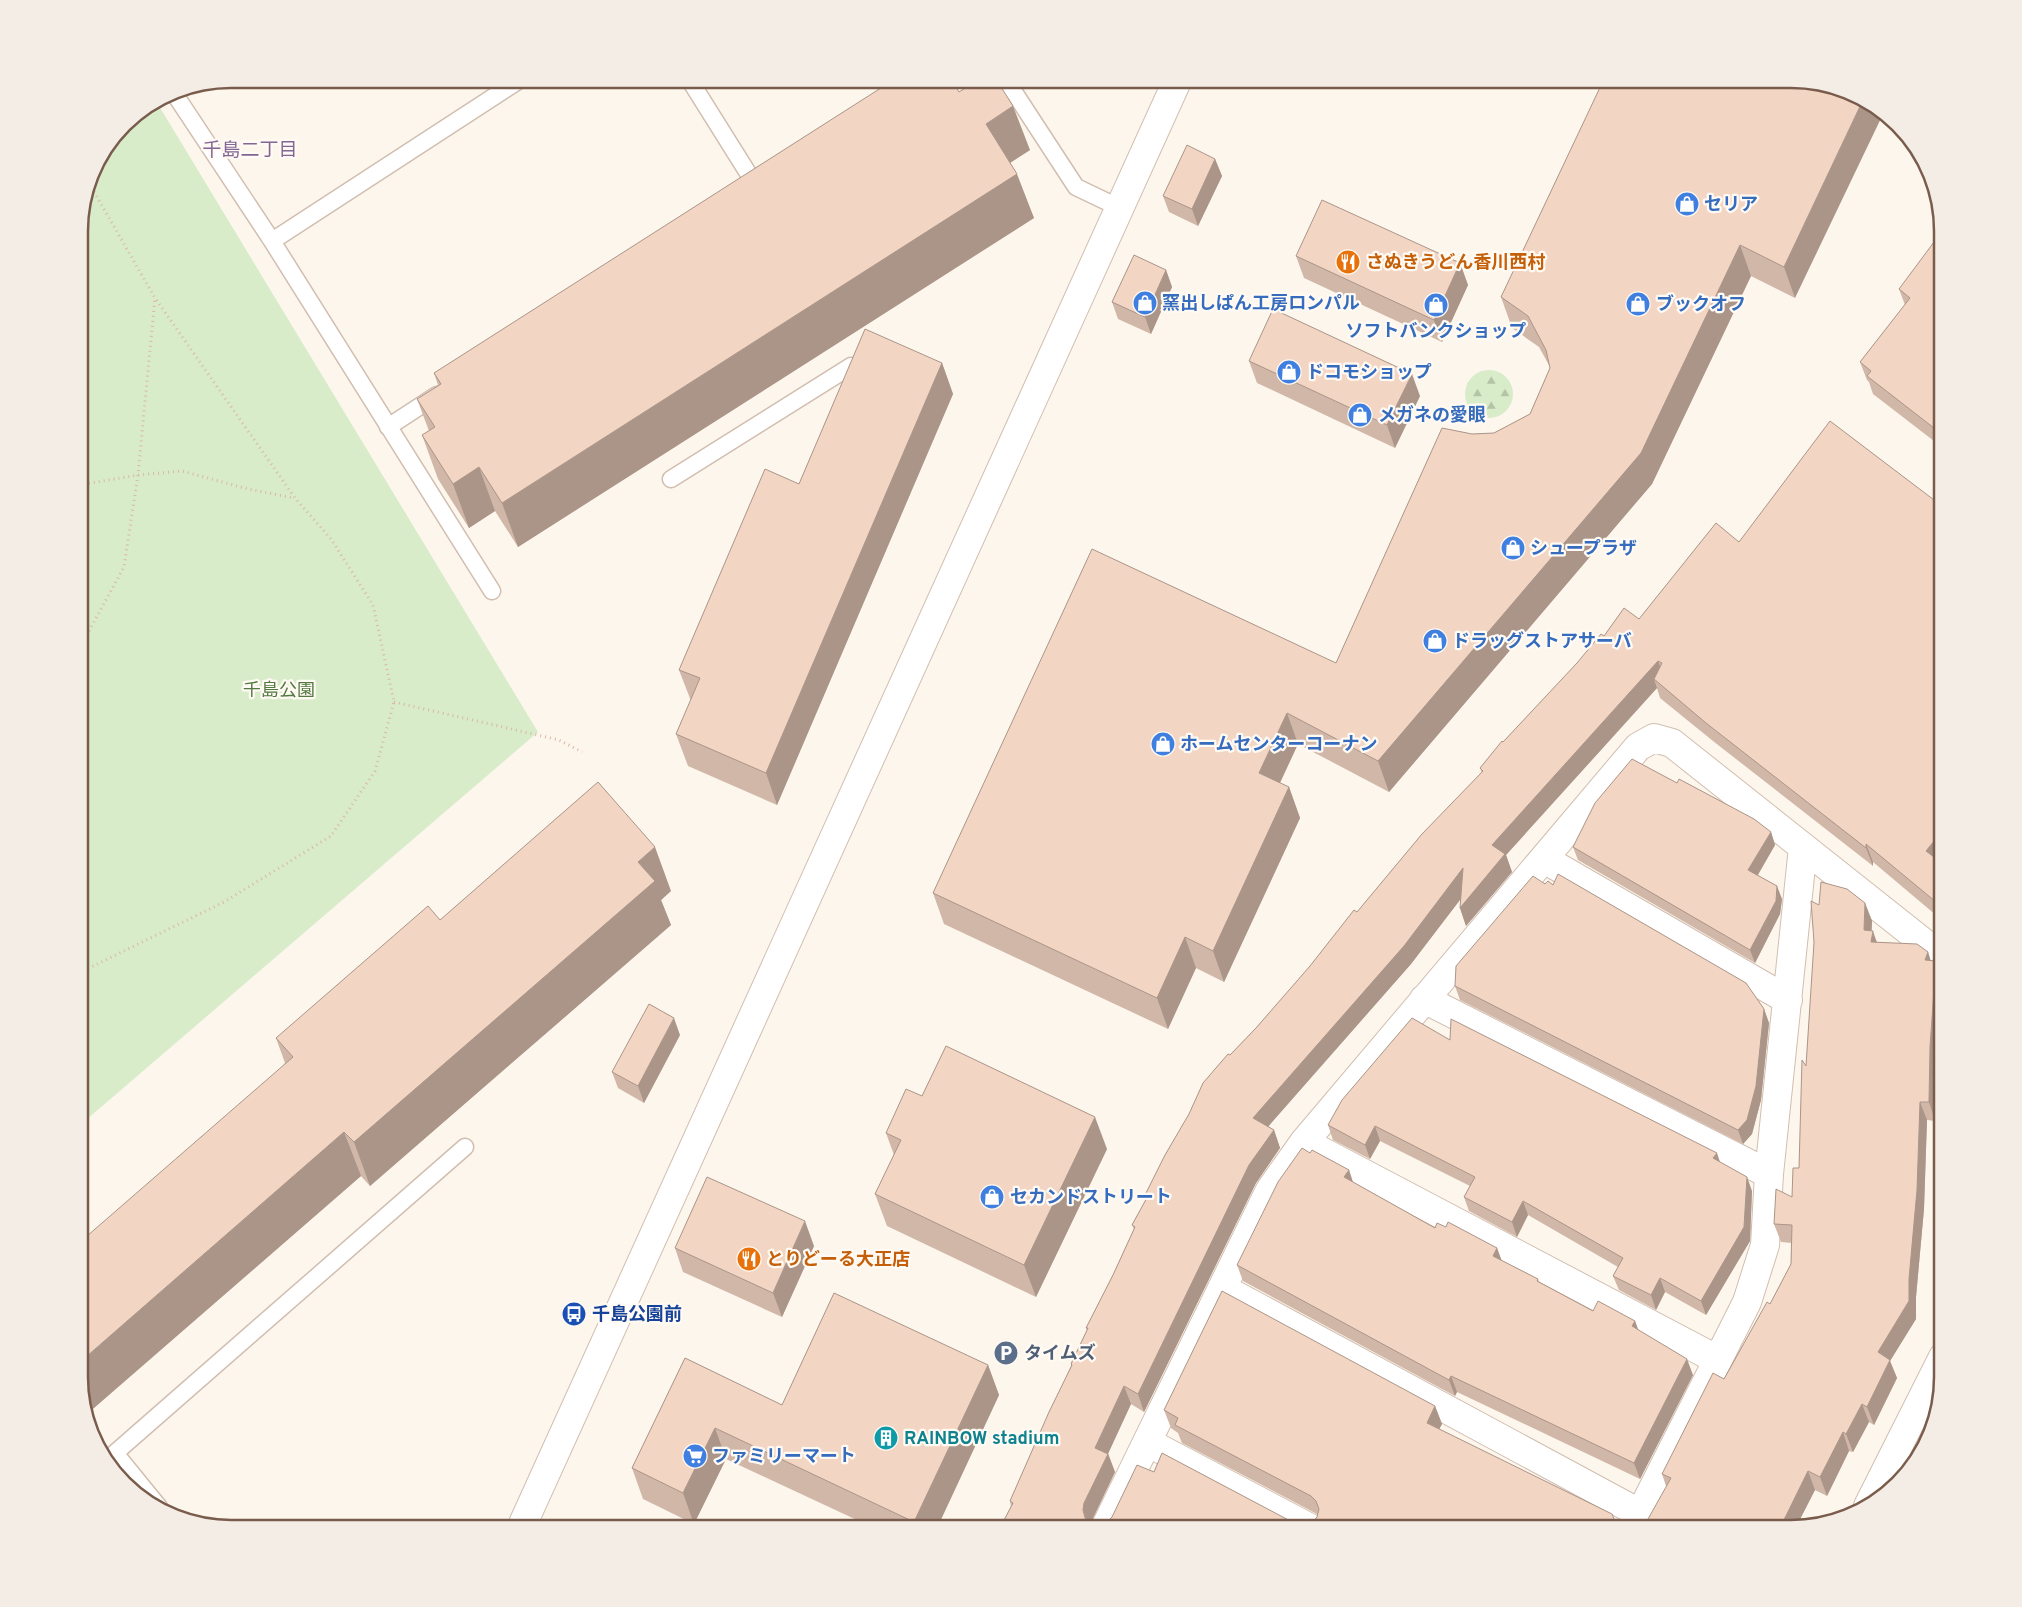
<svg xmlns="http://www.w3.org/2000/svg" width="2022" height="1607" font-family="Overpass,'Noto Sans JP',sans-serif">
<style>
.green{fill:#d8ecc9}
.forest{fill:url(#forest-firs)}
.lines{fill:none;stroke-linecap:round;stroke-linejoin:round}
.service-casing{stroke:#d1beb0;stroke-width:19}
.minor-casing{stroke:#d1beb0;stroke-width:30}
.tertiary-casing{stroke:#d1beb0;stroke-width:30}
.path{stroke:#d9b8a5;stroke-width:3;stroke-dasharray:1 4;stroke-linecap:butt}
.service{stroke:#fff;stroke-width:16}
.minor{stroke:#fff;stroke-width:28}
.tertiary{stroke:#fff;stroke-width:28}
.wall{fill:#d1b7a8}
.shaded-wall{fill:#aa9588}
.building{fill:#f3d5c3;stroke:#aa9588}
.labels{text-anchor:middle;stroke-width:4.5;stroke-linejoin:round;paint-order:stroke}
.shop-label{font-size:18px;font-weight:bold;fill:#366cbe;stroke:#fffaf3;text-anchor:start}
.food-label{font-size:18px;font-weight:bold;fill:#c56008;stroke:#fffaf3;text-anchor:start}
.park-label{font-size:18px;fill:#537a41;stroke:#fffaf3}
.transit-label{font-size:18px;font-weight:bold;fill:#164399;stroke:#fffaf3;text-anchor:start}
.service-label{font-size:18px;font-weight:bold;fill:#4e5e75;stroke:#fffaf3;text-anchor:start}
.culture-label{font-size:18px;font-weight:bold;fill:#0d838f;stroke:#fffaf3;text-anchor:start}
.neighbourhood-label{font-size:19px;fill:#846695;stroke:#fffaf3}
.rim{fill:none;stroke:#7a5c4d;stroke-width:2.5}
</style>
<defs>
<pattern id="forest-firs" width="22" height="20" patternUnits="userSpaceOnUse" patternTransform="scale(1.25)"><rect width="22" height="20" fill="#d8ecc9"/><path d="M5 1l3.5 6h-7zM16 11l3.5 6h-7z" fill="#b4c2a5"/></pattern>
</defs>
<rect width="100%" height="100%" fill="#fdf6ec"/>
<!-- green -->
<path class="green" d="M156,101L538,732L79,1126V220L95,163L130,117Z"/>
<!-- forest -->
<path class="forest" d="M1465 394a24 24 0 1 1 48 0a24 24 0 1 1-48 0Z"/>
<g class="lines">
<defs>
<path id="service" d="M689,79L758,189
M979,79L1014,92L1076,187L1120,208
M172,90L272,241L492,591
M272,241L521,79
M388,427L437,395
M671,479L851,366
M115,1453L159,1507
M107,1460L465,1147"/>
<path id="minor" d="M1544,859L1788,1000
M1424,999L1769,1174
M1304,1142L1718,1360
M1222,1288L1641,1514
M1147,1442L1310,1528
M1868,1506L1943,1357
M1105,1528L1270,1190L1304,1142L1638,747L1654,738L1672,743L1943,958
M1633,1528L1747,1302L1765,1245L1769,1174L1803,847"/>
<path id="tertiary" d="M521,1528L1178,79"/>
</defs>
<!-- service casing -->
<use href="#service" class="service-casing"/>
<!-- minor casing -->
<use href="#minor" class="minor-casing"/>
<!-- tertiary casing -->
<use href="#tertiary" class="tertiary-casing"/>
<!-- path -->
<path class="path" d="M79,485L138,475L182,471L248,489L294,498
M79,654L84,640L124,567L138,475L155,298
M394,702L559,740L582,752
M79,973L224,902L331,836L375,771L394,702L373,605L331,539L295,498L155,298L89,183"/>
<!-- service -->
<use href="#service" class="service"/>
<!-- minor -->
<use href="#minor" class="minor"/>
<!-- tertiary -->
<use href="#tertiary" class="tertiary"/>
</g>
<!-- wall -->
<path class="wall" d="M1083,79H1095L1092,84Z
M1792,79L1795,298L1751,276L1652,484L1389,792L1298,744L1280,783L1289,787L1300,818L1224,982L1196,968L1168,1029L944,924L933,893L1336,663L1472,434L1494,433L1530,414L1550,368V367L1539,347L1512,328L1501,297Z
M959,92L1030,150L1010,163L1034,218L518,547L495,511L469,528L438,479L422,435L429,431L417,399L438,385L434,373Z
M1215,159L1222,176L1198,226L1169,212L1163,196Z
M1943,243V448L1873,394L1869,382L1867,380L1860,362L1905,305L1899,289Z
M1296,256L1460,263L1468,285L1442,342L1304,278Z
M1166,270L1172,287L1151,334L1118,319L1112,302Z
M1249,361L1420,396L1395,448L1257,383Z
M942,363L953,394L777,805L688,766L676,734L691,701L679,670L799,484Z
M1943,496V856L1940,861L1943,864V921L1873,862V866L1713,741L1660,698L1657,688L1506,855L1512,872L1466,926L1460,908V899L1411,964L1268,1126L1274,1130L1280,1148L1256,1183L1144,1412L1131,1404L1108,1453L1115,1472L1091,1523L1092,1524L1100,1525L1107,1522L1154,1472L1296,1524L1304,1525L1312,1523L1317,1517V1514L1182,1443L1178,1433L1171,1428L1164,1410L1435,1406L1442,1424L1439,1429L1614,1519L1620,1524L1000,1528L1011,1506L1010,1501L1071,1366V1364L1087,1330L1086,1328L1113,1275L1134,1229L1132,1225L1148,1196L1146,1193L1230,1055L1256,1028L1482,773L1480,768L1503,742L1604,636L1639,619L1739,542L1938,503Z
M1771,832L1775,845L1758,875L1782,899L1780,914L1755,963L1578,860L1573,847Z
M1545,884L1764,1009L1769,1023L1761,1100L1752,1134L1743,1144L1460,1000L1455,986Z
M671,891L661,900L671,925L370,1186L361,1176L87,1414L79,1386L285,1063L276,1038L440,920Z
M1865,903L1872,921L1871,931L1877,942L1928,952L1930,960L1936,961L1943,979L1937,1066L1935,1121L1927,1120L1924,1209L1916,1297V1319L1890,1361L1897,1378L1874,1425L1869,1422L1853,1452L1849,1451L1827,1496L1815,1490L1796,1527L1791,1528L1666,1486L1662,1474L1724,1379L1770,1304L1791,1264L1792,1243L1781,1242L1774,1224L1792,1197L1799,1168L1806,1066L1819,905Z
M680,1035L644,1103L618,1088L612,1072Z
M1450,1040L1720,1162L1752,1191L1750,1241L1706,1315L1665,1292L1656,1310L1619,1290L1613,1276L1618,1267L1528,1215L1517,1237L1469,1211L1464,1197L1470,1186L1380,1141L1370,1159L1333,1140L1328,1125Z
M922,1096L1107,1149L1036,1297L887,1226L875,1194L894,1155L886,1133Z
M1310,1153L1349,1170L1353,1182L1435,1228L1446,1227L1497,1248L1501,1260L1538,1279L1539,1282L1593,1311L1635,1321L1638,1330L1693,1375L1640,1479L1457,1392L1455,1396L1243,1281L1237,1265Z
M814,1246L782,1317L683,1272L675,1248Z
M685,1358L782,1405L988,1365L999,1395L937,1528H874L726,1459L694,1524L643,1499L632,1468Z"/>
<!-- shaded-wall -->
<path class="shaded-wall" d="M1091,79H1095L1092,84Z
M1863,100L1884,112L1795,298L1784,267Z
M1013,106L1030,150L1002,168L986,124Z
M1215,159L1222,176L1198,226L1192,209Z
M1017,174L1034,218L518,547L502,503Z
M1740,245L1751,276L1652,484L1389,792L1378,761Z
M1460,263L1468,285L1442,342L1434,320Z
M1166,270L1172,287L1151,334L1145,317Z
M942,363L953,394L777,805L766,773Z
M1412,374L1420,396L1395,448L1387,425Z
M479,467L495,511L469,528L453,484Z
M1658,661L1665,679H1654L1657,688L1506,855L1512,872L1466,926L1460,908L1492,845Z
M1287,713L1298,744L1270,804L1259,773Z
M1289,787L1300,818L1224,982L1213,951Z
M1943,830V856L1933,869L1926,851Z
M1771,832L1775,845L1753,883L1748,870Z
M1866,844L1873,862V866L1866,848Z
M655,847L671,891L661,900L671,925L370,1186L354,1142L638,862Z
M1463,868L1470,887L1411,964L1260,1136L1253,1118Z
M1777,886L1782,899L1780,914L1755,963L1750,950Z
M1865,903L1872,921L1871,948L1864,930Z
M1873,931L1879,949L1871,942Z
M1185,937L1196,968L1168,1029L1157,998Z
M1928,952L1934,971L1925,960Z
M1936,961L1943,979L1937,1066L1935,1121L1929,1102L1930,1047Z
M1764,1009L1769,1023L1761,1100L1752,1134L1743,1144L1738,1130Z
M674,1018L680,1035L644,1103L638,1086Z
M1920,1102L1927,1120L1924,1209L1916,1297V1319L1890,1361L1897,1378L1874,1425L1867,1407L1878,1352L1909,1279Z
M1095,1117L1107,1149L1036,1297L1024,1265Z
M1375,1126L1380,1141L1370,1159L1365,1145Z
M1274,1130L1280,1148L1256,1183L1144,1412L1138,1394L1249,1165Z
M344,1132L361,1176L87,1414L79,1386V1363Z
M1717,1153L1722,1168L1713,1158Z
M1349,1170L1354,1186L1344,1177Z
M1747,1177L1752,1191L1750,1241L1706,1315L1701,1301Z
M1523,1201L1528,1215L1517,1237L1512,1222Z
M805,1221L814,1246L782,1317L773,1293Z
M1497,1248L1503,1264L1493,1256Z
M1660,1278L1665,1292L1656,1310L1651,1295Z
M1635,1321L1641,1337L1632,1326Z
M1687,1359L1693,1375L1640,1479L1634,1463Z
M988,1365L999,1395L937,1528H917L914,1522Z
M1451,1376L1457,1392L1455,1396L1449,1380Z
M1124,1386L1131,1404L1102,1467L1095,1448Z
M1862,1404L1869,1422L1853,1452L1846,1434Z
M1435,1406L1442,1424L1433,1441L1427,1423Z
M715,1428L726,1459L694,1524L683,1493Z
M1843,1432L1849,1451L1827,1496L1820,1477Z
M1108,1454L1115,1472L1091,1522L1089,1528L1083,1510L1084,1503Z
M1808,1471L1815,1490L1796,1527L1791,1528H1780Z"/>
<!-- building -->
<path class="building" d="M895,79H951L959,92L980,79H996L1013,106L986,124L1017,174L502,503L479,467L453,484L422,435L435,427L417,399L441,384L434,373Z
M1604,79H1792L1840,87L1863,100L1784,267L1740,245L1641,453L1378,761L1287,713L1259,773L1289,787L1213,951L1185,937L1157,998L933,893L1092,549L1336,663L1442,428L1472,434L1494,433L1530,414L1550,368L1546,350L1528,316L1501,297Z
M1187,145L1215,159L1192,209L1163,196Z
M1322,200L1460,263L1434,320L1296,256Z
M1937,238L1943,243V435L1867,376L1871,371L1860,362L1910,298L1899,289Z
M1134,255L1166,270L1145,317L1112,302Z
M1273,309L1412,374L1387,425L1249,361Z
M865,329L942,363L766,773L676,734L700,678L679,670L765,469L799,484Z
M1830,421L1938,503L1943,496V830L1926,851L1943,864V904L1942,907L1866,844V848L1706,723L1654,679L1662,663L1658,661L1492,845L1505,854L1460,908L1463,868L1404,946L1253,1118L1274,1130L1249,1165L1138,1394L1124,1386L1095,1448L1108,1454L1084,1503L1083,1510L1085,1518L1092,1524L1100,1525L1107,1522L1112,1517L1137,1465L1154,1472L1162,1453L1296,1524L1304,1525L1312,1523L1317,1517L1319,1509L1316,1501L1311,1496L1175,1425L1178,1418L1164,1410L1222,1291L1435,1406L1427,1423L1612,1514L1614,1519L1620,1524H1632L1641,1528H1000L1013,1503L1010,1501L1049,1412L1072,1365L1071,1364L1088,1328H1086L1113,1275L1135,1227L1132,1225L1149,1194L1146,1193L1165,1155L1189,1114L1203,1083L1228,1054L1230,1055L1256,1028L1310,966L1354,910L1357,912L1422,834L1483,771L1480,768L1502,741L1503,742L1577,663L1601,634L1604,636L1624,608L1639,619L1716,523L1739,542Z
M1632,759L1677,783L1679,779L1754,819L1771,832L1748,870L1777,886L1776,901L1750,950L1573,847L1595,803Z
M598,782L655,847L638,862L655,881L354,1142L344,1132L79,1363V1243L293,1057L276,1038L428,906L440,920Z
M1558,874L1746,983L1764,1009L1756,1086L1747,1120L1738,1130L1455,986L1456,966L1533,876L1545,884L1548,881L1553,885Z
M1821,882L1847,889L1865,903L1864,930L1873,931L1871,942L1917,944L1928,952L1925,960L1936,961L1930,1047L1929,1102H1920L1917,1190L1909,1279V1301L1878,1352L1890,1360L1867,1407L1862,1404L1846,1434L1843,1432L1820,1477L1808,1471L1780,1528H1643L1671,1478L1662,1474L1713,1373L1724,1379L1767,1302L1770,1304L1791,1264L1792,1225L1774,1224L1776,1189L1792,1197L1793,1168H1799L1802,1060L1806,1066L1814,942L1811,901L1819,905Z
M649,1004L674,1018L638,1086L612,1072Z
M1412,1018L1450,1040L1451,1019L1717,1153L1713,1158L1747,1177L1744,1227L1701,1301L1660,1278L1651,1295L1613,1276L1623,1258L1523,1201L1512,1222L1464,1197L1475,1177L1375,1126L1365,1145L1328,1125L1342,1100Z
M946,1046L1095,1117L1024,1265L875,1194L901,1140L886,1133L906,1089L922,1096Z
M1302,1148L1310,1153L1312,1150L1349,1170L1344,1177L1435,1228L1437,1223L1446,1227L1448,1222L1497,1248L1493,1256L1538,1279L1537,1281L1593,1311L1598,1301L1635,1321L1632,1326L1687,1359L1634,1463L1451,1376L1449,1380L1237,1265L1278,1182Z
M707,1177L805,1221L773,1293L675,1248Z
M834,1293L988,1365L914,1522L715,1428L683,1493L632,1468L685,1358L782,1405Z"/>
<!-- icons -->
<defs>
<symbol id="shop-disc" viewBox="-11 -11 22 22"><circle r="9.5" fill="#3f7fe0" stroke="#fffaf3"/><path d="M-5-2.5h2.3a2.7 3.5 0 0 1 5.4 0H5L5.5 6h-11ZM-1.5-2.5h3a1.5 2.3 0 0 0-3 0Z" fill="#fff"/></symbol>
<symbol id="restaurant-disc" viewBox="-11 -11 22 22"><circle r="9.5" fill="#e8710a" stroke="#fffaf3"/><path d="M-5-6h1v4h1v-4h1v4h1v-4h1v5L-1.5 .5V6h-2V.5L-5-1ZM5-6V6H3V1.5H1.5Q1.5-4 5-6Z" fill="#fff"/></symbol>
<symbol id="bus-disc" viewBox="-11 -11 22 22"><circle r="9.5" fill="#1a4fb4" stroke="#fffaf3"/><path d="M-5-6H5V4H4V6H2V4H-2V6H-4V4H-5ZM-3.5-4V0h7V-4ZM-3.5 1.2v1.5H-2V1.2ZM2 1.2v1.5H3.5V1.2Z" fill="#fff"/></symbol>
<symbol id="parking-disc" viewBox="-11 -11 22 22"><circle r="9.5" fill="#5c6f8a" stroke="#fffaf3"/><path d="M-3.5-5.5H1a3.5 3.5 0 0 1 0 7H-1V5.5H-3.5ZM-1-3.4V-.6H.8a1.4 1.4 0 0 0 0-2.8Z" fill="#fff"/></symbol>
<symbol id="building-disc" viewBox="-11 -11 22 22"><circle r="9.5" fill="#0f9aa8" stroke="#fffaf3"/><path d="M-4-6H4V6H1V3H-1V6H-4ZM-2.5-4.3h1.7v1.8h-1.7ZM.8-4.3h1.7v1.8H.8ZM-2.5-1h1.7V.8h-1.7ZM.8-1h1.7V.8H.8Z" fill="#fff"/></symbol>
<symbol id="supermarket-disc" viewBox="-11 -11 22 22"><circle r="9.5" fill="#3f7fe0" stroke="#fffaf3"/><path d="M-6-5.5h2.5l.6 2H6L4.5 2H-2.5L-4.4-4H-6ZM-1.5 3.2a1.3 1.3 0 1 0 .1 0ZM3 3.2a1.3 1.3 0 1 0 .1 0Z" fill="#fff"/></symbol>
</defs>
<g fill-rule="evenodd">
<use href="#shop-disc" x="1673" y="190" width="28" height="28"/>
<use href="#restaurant-disc" x="1334" y="248" width="28" height="28"/>
<use href="#shop-disc" x="1131" y="289" width="28" height="28"/>
<use href="#shop-disc" x="1624" y="290" width="28" height="28"/>
<use href="#shop-disc" x="1422" y="291" width="28" height="28"/>
<use href="#shop-disc" x="1275" y="358" width="28" height="28"/>
<use href="#shop-disc" x="1346" y="401" width="28" height="28"/>
<use href="#shop-disc" x="1499" y="534" width="28" height="28"/>
<use href="#shop-disc" x="1421" y="627" width="28" height="28"/>
<use href="#shop-disc" x="1149" y="730" width="28" height="28"/>
<use href="#shop-disc" x="978" y="1183" width="28" height="28"/>
<use href="#restaurant-disc" x="735" y="1245" width="28" height="28"/>
<use href="#bus-disc" x="560" y="1300" width="28" height="28"/>
<use href="#parking-disc" x="992" y="1339" width="28" height="28"/>
<use href="#building-disc" x="872" y="1424" width="28" height="28"/>
<use href="#supermarket-disc" x="681" y="1442" width="28" height="28"/>
</g>
<g class="labels">
<!-- shop labels -->
<g class="shop-label">
<text x="1704" y="210">セリア</text>
<text x="1162" y="309">窯出しぱん工房ロンパル</text>
<text x="1656" y="310">ブックオフ</text>
<text x="1436" y="337" text-anchor="middle">ソフトバンクショップ</text>
<text x="1306" y="378">ドコモショップ</text>
<text x="1378" y="421">メガネの愛眼</text>
<text x="1530" y="554">シュープラザ</text>
<text x="1452" y="647">ドラッグストアサーバ</text>
<text x="1180" y="750">ホームセンターコーナン</text>
<text x="1010" y="1203">セカンドストリート</text>
<text x="712" y="1462">ファミリーマート</text>
</g>
<!-- food labels -->
<g class="food-label">
<text x="1366" y="268">さぬきうどん香川西村</text>
<text x="766" y="1265">とりどーる大正店</text>
</g>
<!-- park labels -->
<g class="park-label">
<text x="279" y="696">千島公園</text>
</g>
<!-- transit labels -->
<g class="transit-label">
<text x="592" y="1320">千島公園前</text>
</g>
<!-- service labels -->
<g class="service-label">
<text x="1024" y="1359">タイムズ</text>
</g>
<!-- culture labels -->
<g class="culture-label">
<text x="904" y="1444">RAINBOW stadium</text>
</g>
<!-- neighbourhood labels -->
<g class="neighbourhood-label">
<text x="250" y="156">千島二丁目</text>
</g>
</g>
<!-- crop -->
<path d="M0 0H2022V1607H0ZM231 88H1791A143 143 0 0 1 1934 231V1377A143 143 0 0 1 1791 1520H231A143 143 0 0 1 88 1377V231A143 143 0 0 1 231 88Z" fill="#f4ede6" fill-rule="evenodd"/>
<path class="rim" d="M231 88H1791A143 143 0 0 1 1934 231V1377A143 143 0 0 1 1791 1520H231A143 143 0 0 1 88 1377V231A143 143 0 0 1 231 88Z"/>
</svg>
